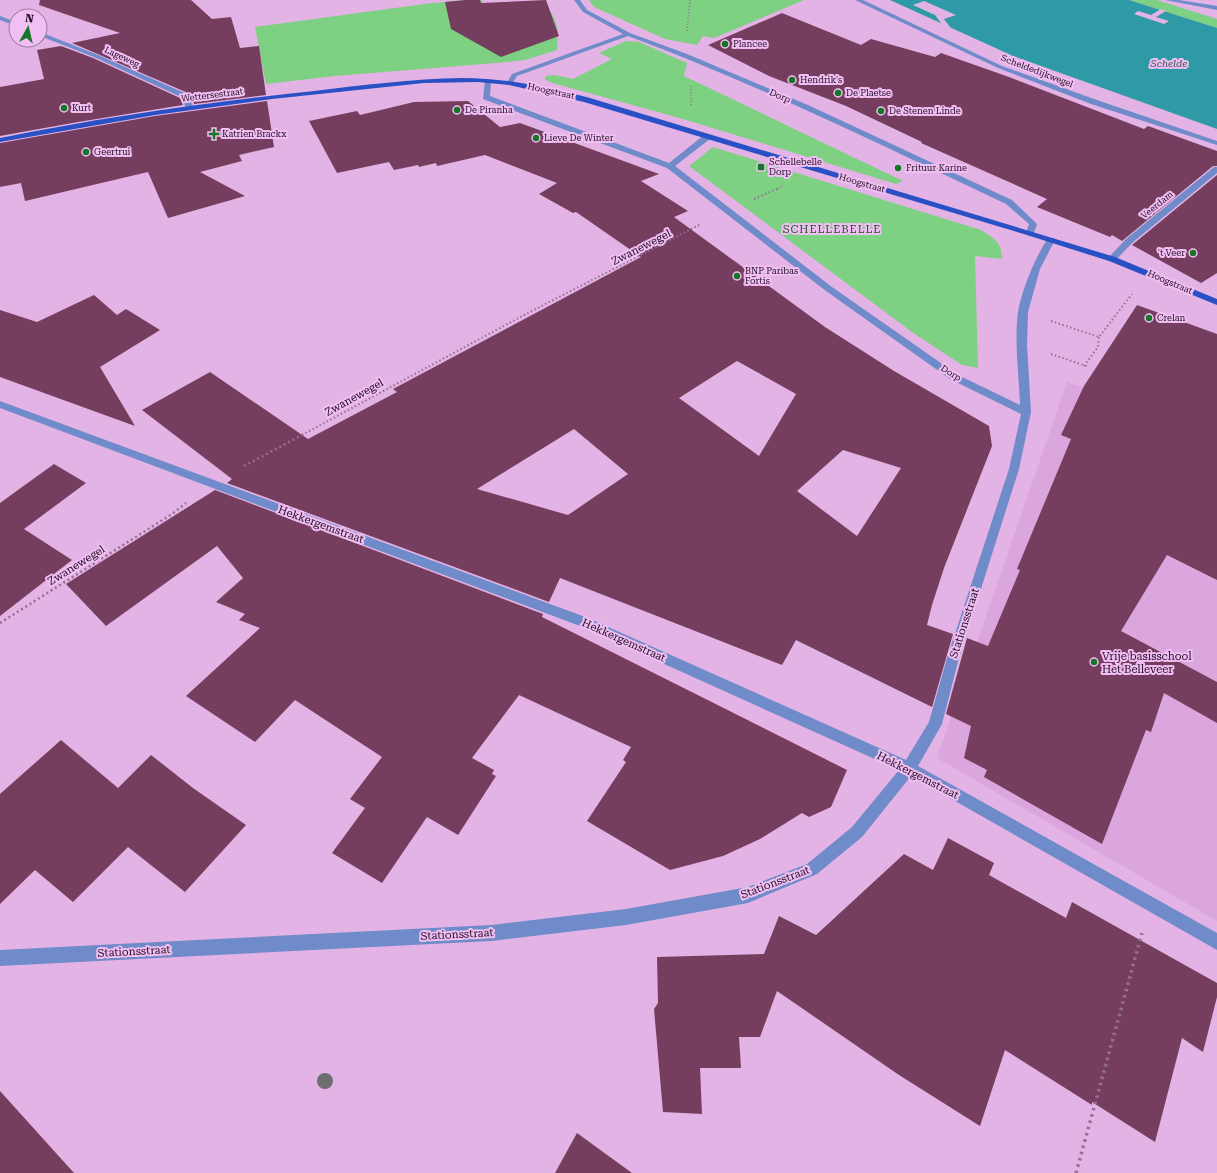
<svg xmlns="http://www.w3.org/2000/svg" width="1217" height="1173" font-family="'Roboto Serif',serif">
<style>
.built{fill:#dba5dd}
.green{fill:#7ed083}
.water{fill:#2d9aa5}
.pier{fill:#e4b3e5}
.building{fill:#763e5e;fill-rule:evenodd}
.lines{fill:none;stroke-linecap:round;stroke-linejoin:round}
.path-far3{stroke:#936f94;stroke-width:1.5;stroke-dasharray:1 2;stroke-linecap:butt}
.path-far2{stroke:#936f94;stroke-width:2;stroke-dasharray:1.5 2.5;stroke-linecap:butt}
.path-far1{stroke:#936f94;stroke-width:2.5;stroke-dasharray:2 3;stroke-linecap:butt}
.path{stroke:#936f94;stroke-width:3.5;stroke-dasharray:2.5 4;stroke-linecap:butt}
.minor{fill:#708bc9;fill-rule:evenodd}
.major{fill:#2950c4;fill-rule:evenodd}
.tree{fill:#6d6e71}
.poi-dot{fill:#157627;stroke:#f1bff3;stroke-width:1.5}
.labels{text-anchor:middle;stroke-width:4;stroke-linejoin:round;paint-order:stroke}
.far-poi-label{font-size:9px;fill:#210f22;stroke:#f1bff3;text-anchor:start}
.far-street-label{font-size:9px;fill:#210f22;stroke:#f1bff3}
.far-water-label{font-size:10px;font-style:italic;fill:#365559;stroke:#f1bff3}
.far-quarter-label{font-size:11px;letter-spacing:1px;fill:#215a28;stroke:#f1bff3}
.street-label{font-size:11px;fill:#210f22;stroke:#f1bff3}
.poi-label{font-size:11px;fill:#210f22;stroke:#f1bff3;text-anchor:start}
</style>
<rect width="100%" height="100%" fill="#e4b3e5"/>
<!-- built -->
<path class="built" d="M1067,382L1217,436V921L937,758Z"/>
<!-- green -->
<path class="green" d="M465,0H482L484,14L550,11C559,23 558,36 557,50L525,60L508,62L335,76L266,84L255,27L424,4Z
M589,0H804L714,38L703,36L697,45L665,39L594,7Z
M1129,0H1157L1217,19V28Z
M626,41L639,42L687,63L684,76L903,181L896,184L683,119L549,82L545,79L546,76L555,75L573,79L612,59L599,53Z
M713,147L981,230C995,239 1002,242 1002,259L975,256L978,368L962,365L912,332L689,166Z"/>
<!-- water -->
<path class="water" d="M890,0H1129L1217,28V129L1013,56Z"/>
<!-- pier -->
<path class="pier" d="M924,1L956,15L944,19L953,31L944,27L935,15L913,5Z
M1161,9L1166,11L1156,17L1169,21L1164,24L1134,14L1138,11L1151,15Z"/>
<!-- building -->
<path class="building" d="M40,0H191L212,19L231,17L240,48L259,46L266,95L194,104L188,93L72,43L120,33L39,5Z
M466,0H480L481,3L546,0L559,36L501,57L451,29L445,2Z
M782,13L861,45L871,39L935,57L941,53L1009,77L1144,129L1148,126L1217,151V166H1213L1122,241L1112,235L1110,237L1037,207L1047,199L921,143L922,142L846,106L769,76L708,45Z
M61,46L93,58L180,98L183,105L78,122L0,136V87L44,79L37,50Z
M267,101L274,147L239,155L242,161L200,172L245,196L168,218L148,172L25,201L21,183L0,187V143L155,116Z
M468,101L500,127L520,123L659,174L641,181L688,211L674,217L825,327L894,371L989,426L992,446L944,568L932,605L927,625L953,634L932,707L796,640L782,665L560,578L549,602L227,483L232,479L142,410L210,372L308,439L397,392L393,389L641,257L576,212L573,213L539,194L557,183L485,155L437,166L436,163L419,167L418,165L394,170L389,162L337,173L309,121L357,111L360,115L414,102ZM737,361L796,394L759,456L679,398ZM574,429L628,474L568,515L477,489ZM843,450L901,468L857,536L797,491Z
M1217,175V273L1201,283L1132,245Z
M94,295L117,315L126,309L160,330L100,367L135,426L0,377V310L37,322Z
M1137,305L1217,334V580L1167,555L1121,631L1217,682V723L1164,693L1151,732L1146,730L1102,844L984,777L987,770L964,758L971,726L946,714L967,638L988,646L1020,570L1017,569L1071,439L1061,435L1084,386Z
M54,464L86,483L24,529L72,560L0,616V503Z
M215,490L543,614L542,617L847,770L831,807L809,817L802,813L760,839L723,856L670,870L587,821L626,762L623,760L631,747L519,695L472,758L494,770L492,774L496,776L458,835L427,817L382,883L332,853L365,808L350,799L382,757L295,700L255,742L186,696L260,628L239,620L245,614L216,602L243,578L217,546L106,626L66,584Z
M61,740L118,788L151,755L193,788L246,825L185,892L128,847L73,902L35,870L0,904V794Z
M948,838L994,863L989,875L1066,918L1072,902L1217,983V997L1203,1052L1182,1038L1155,1142L1092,1102V1105L1005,1050L980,1126L899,1075L777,991L760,1037H739L741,1068H700L702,1114L663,1112L654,1009L658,1003L657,957L764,954L779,916L816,935L904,854L933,870Z
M0,1091L74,1173H0Z
M577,1133L632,1173H555Z"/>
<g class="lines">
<!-- path-far3 -->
<path class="path-far3" d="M687,31L690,0
M691,86V105
M777,189L783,186"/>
<!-- path-far2 -->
<path class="path-far2" d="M754,199L779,188
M1051,321L1099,337L1132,294
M1051,354L1089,367
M1084,366L1098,347L1099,337
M302,435L524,315L701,224"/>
<!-- path-far1 -->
<path class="path-far1" d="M244,466L304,434
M0,623L172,514L186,503"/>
<!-- path -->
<path class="path" d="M1076,1173L1142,933"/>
<!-- minor -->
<path class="minor" d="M574,0H580L587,10L630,33L687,54L808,105L1012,200L1037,224L1034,233L1030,236L1027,235L1026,233L1029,224L1006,204C881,145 757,84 628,36L517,76L512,84H508L507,83L512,74L623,34L583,12Z
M855,0H863L1002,66L1097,100L1217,141V145L1091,104L998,68Z
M1165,0H1179L1217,6V10Z
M0,16L16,22V26L0,20Z
M40,32L98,55L187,94L193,106L186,108L181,97L94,57L40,36Z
M488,79L491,81L490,96L669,163L704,135H710V139L675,166L832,287L958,375L1020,405C1019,375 1014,342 1018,312C1022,289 1035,258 1048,238H1054L1055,240L1040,269L1028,312L1027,344L1031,412L1019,469L959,658L942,724L918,766L1217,933V950L911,776L862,837L817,874L748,903L626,925L491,941L0,966V950L491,925L626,909L748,887L807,864L852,827L899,770L580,626L0,408V401L588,618L906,760L929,722L947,658L1009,469L1021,414L950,379L826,291L667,168L483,99L485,81Z
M1214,167H1217V173L1132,243L1115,261H1109V257L1126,239Z"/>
<!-- major -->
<path class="major" d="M462,78C506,78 547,87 590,98L1115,257L1217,299V305L1109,261L1027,235L584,102L509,85L478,82L424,83L272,99L155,115L0,142V138C104,117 209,102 314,91C363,85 412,79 462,78Z"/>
</g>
<!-- trees -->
<circle class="tree" cx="325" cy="1081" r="8"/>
<!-- markers -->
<g class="poi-dot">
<circle cx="725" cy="44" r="4"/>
<circle cx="792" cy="80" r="4"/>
<circle cx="838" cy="93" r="4"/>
<circle cx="64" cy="108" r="4"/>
<circle cx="457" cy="110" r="4"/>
<circle cx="881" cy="111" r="4"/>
<path d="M212 128h4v4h4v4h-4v4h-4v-4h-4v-4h4z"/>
<circle cx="536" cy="138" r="4"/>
<circle cx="86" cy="152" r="4"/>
<rect x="757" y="163" width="8" height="8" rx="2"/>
<circle cx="898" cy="168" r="4"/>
<circle cx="1193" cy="253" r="4"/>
<circle cx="737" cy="276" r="4"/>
<circle cx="1149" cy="318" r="4"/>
<circle cx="1094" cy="662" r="4"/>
</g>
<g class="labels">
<!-- far-poi labels -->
<g class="far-poi-label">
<text x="733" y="47">Plancee</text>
<text x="800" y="83">Hendrik's</text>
<text x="846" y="96">De Plaetse</text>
<text x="72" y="111">Kurt</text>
<text x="465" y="113">De Piranha</text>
<text x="889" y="114">De Stenen Linde</text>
<text x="222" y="137">Katrien Brackx</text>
<text x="544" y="141">Lieve De Winter</text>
<text x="94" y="155">Geertrui</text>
<text x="769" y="165">Schellebelle<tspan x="769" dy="10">Dorp</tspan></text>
<text x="906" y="171">Frituur Karine</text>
<text x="1185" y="256" text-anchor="end">'t Veer</text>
<text x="745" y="274">BNP Paribas<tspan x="745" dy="10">Fortis</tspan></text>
<text x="1157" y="321">Crelan</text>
</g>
<!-- far-street labels -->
<g class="far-street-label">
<text transform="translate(122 57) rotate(25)" y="3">Lageweg</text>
<text transform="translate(1037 71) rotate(21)" y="3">Scheldedijkwegel</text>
<text transform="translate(551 91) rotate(12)" y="3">Hoogstraat</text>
<text transform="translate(212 95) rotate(-7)" y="3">Wettersestraat</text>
<text transform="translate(780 96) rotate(23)" y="3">Dorp</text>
<text transform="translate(862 183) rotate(16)" y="3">Hoogstraat</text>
<text transform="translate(1157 205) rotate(-39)" y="3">Veerdam</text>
<text transform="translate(1170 282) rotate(23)" y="3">Hoogstraat</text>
<text transform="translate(951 373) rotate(32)" y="3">Dorp</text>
</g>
<!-- far-water labels -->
<g class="far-water-label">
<text x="1169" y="67">Schelde</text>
</g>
<!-- far-quarter labels -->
<g class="far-quarter-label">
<text x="832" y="233">SCHELLEBELLE</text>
</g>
<!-- street labels -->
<g class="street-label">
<text transform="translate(641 247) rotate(-27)" y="4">Zwanewegel</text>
<text transform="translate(354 397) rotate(-29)" y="4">Zwanewegel</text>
<text transform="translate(321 524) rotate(20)" y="4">Hekkergemstraat</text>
<text transform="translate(76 565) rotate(-32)" y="4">Zwanewegel</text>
<text transform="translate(964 623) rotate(-72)" y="4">Stationsstraat</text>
<text transform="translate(624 640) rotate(24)" y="4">Hekkergemstraat</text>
<text transform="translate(918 775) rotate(27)" y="4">Hekkergemstraat</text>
<text transform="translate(775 882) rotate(-21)" y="4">Stationsstraat</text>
<text transform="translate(457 934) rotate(-3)" y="4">Stationsstraat</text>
<text transform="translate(134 951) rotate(-3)" y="4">Stationsstraat</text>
</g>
<!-- poi labels -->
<g class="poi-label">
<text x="1102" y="660">Vrije basisschool<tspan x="1102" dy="13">Het Belleveer</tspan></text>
</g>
</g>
<!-- north arrow -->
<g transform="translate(28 28) rotate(8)"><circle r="19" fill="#f1bff3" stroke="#9e799f"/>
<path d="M0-3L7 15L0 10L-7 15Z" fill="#157627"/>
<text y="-6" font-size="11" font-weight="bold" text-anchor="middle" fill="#210f22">N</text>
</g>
</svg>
